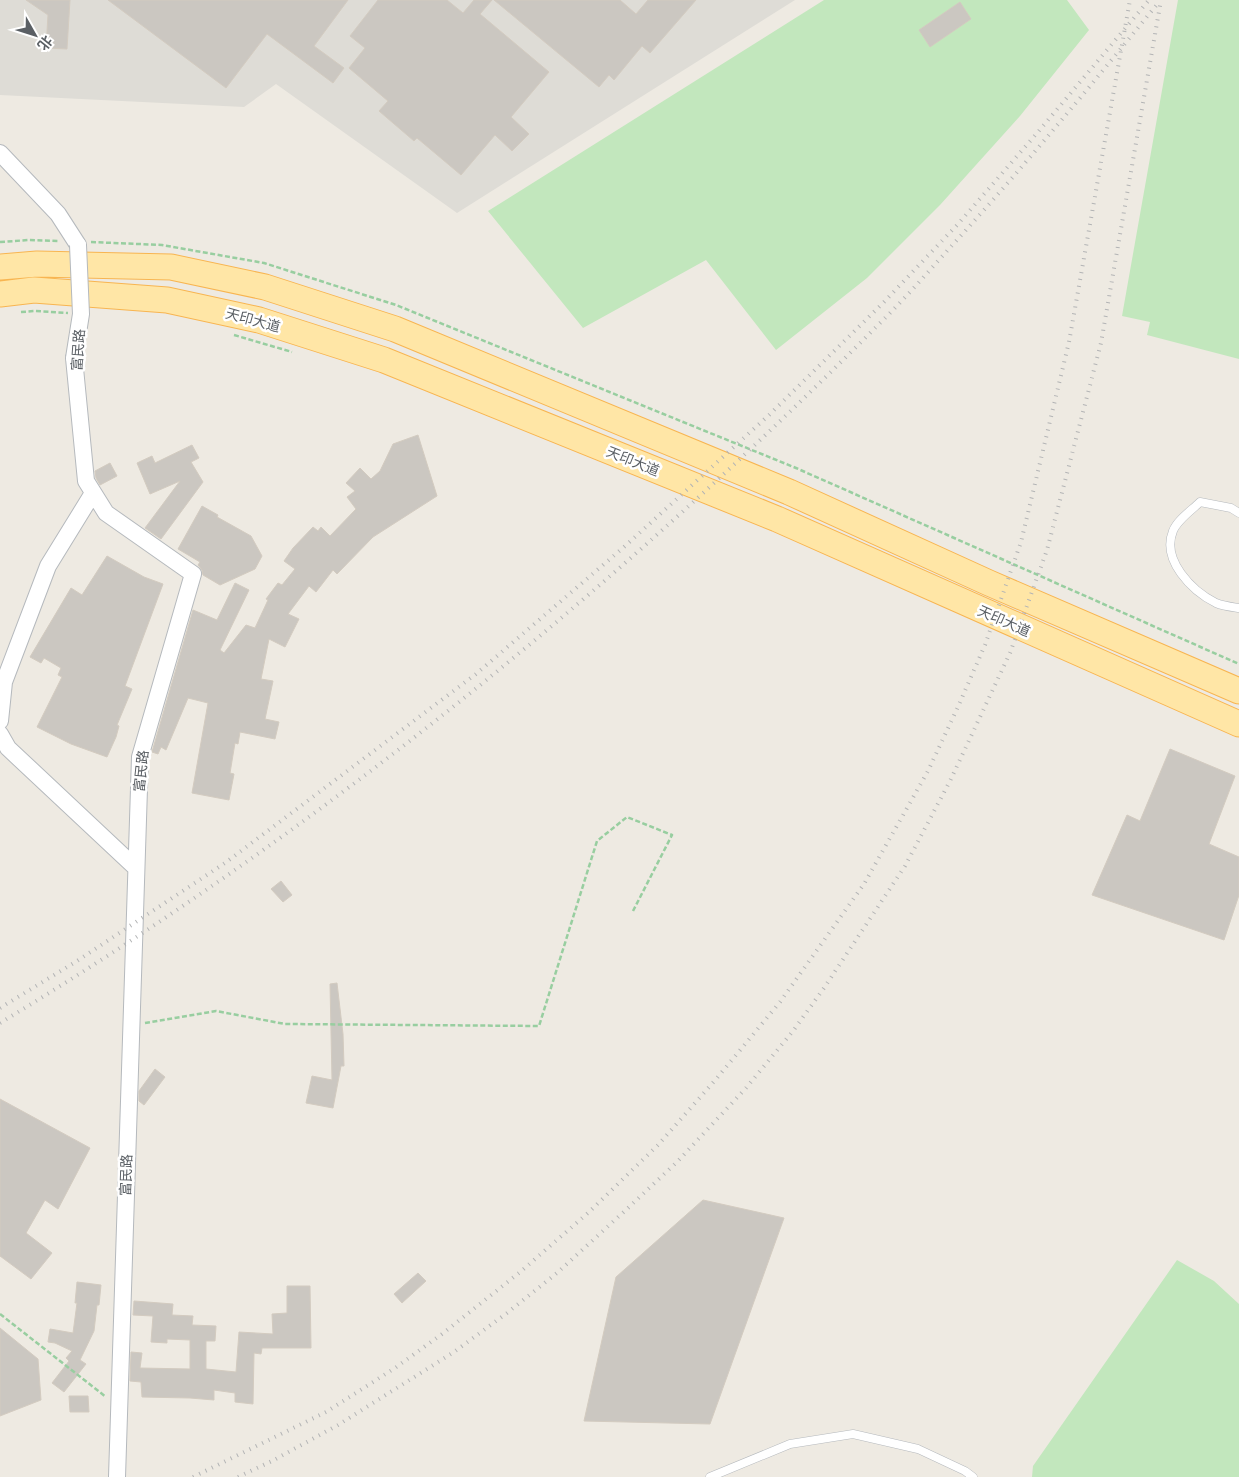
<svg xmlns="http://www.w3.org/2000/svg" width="1239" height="1477" font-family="'DM Sans','Noto Sans SC',sans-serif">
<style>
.industrial{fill:#dedcd6}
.green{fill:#c2e7bd}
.building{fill:#cbc7c1;stroke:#d3cbc0}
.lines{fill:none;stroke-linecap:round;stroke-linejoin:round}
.service-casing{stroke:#b5b9bd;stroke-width:9}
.minor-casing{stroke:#b5b9bd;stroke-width:18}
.primary-casing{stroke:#f8b551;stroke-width:27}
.path{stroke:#98cea0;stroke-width:2.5;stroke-dasharray:5 2.5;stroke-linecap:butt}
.service{stroke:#fff;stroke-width:8}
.minor{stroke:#fff;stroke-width:16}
.primary{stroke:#ffe6a6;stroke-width:25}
.rail{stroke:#b3b4b5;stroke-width:4;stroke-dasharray:1 6;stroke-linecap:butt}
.minor-bridge-casing{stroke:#b5b9bd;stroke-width:18;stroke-linecap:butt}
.minor-bridge{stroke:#fff;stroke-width:16}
.labels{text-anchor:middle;stroke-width:5;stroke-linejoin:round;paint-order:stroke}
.street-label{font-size:14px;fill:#5a5f64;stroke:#fff}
</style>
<rect width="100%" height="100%" fill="#eeeae2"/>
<!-- industrial -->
<path class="industrial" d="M0,0H795L457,213L276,84L244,107L0,95Z"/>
<!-- green -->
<path class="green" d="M824,0H1067L1089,30L1020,116L940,205L867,278L776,350L706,260L583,328L488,211Z
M1178,0H1239V359L1147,335L1150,322L1122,316Z
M1177,1260L1214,1281L1239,1304V1477H1032L1033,1466Z"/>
<!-- building -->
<path class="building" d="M26,0H70L67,49L46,48L48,15Z
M108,0H348L314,46L344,68L333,83L267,34L226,88Z
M378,0H447L463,13L474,0H492L480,14L549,72L511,117L529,134L512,151L495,135L461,175L417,138L414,141L379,111L388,101L349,68L365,48L350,36Z
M494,0H620L636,14L648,0H696L650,53L642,46L614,80L609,75L599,87Z
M960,2L971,19L930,47L919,30Z
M418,435L437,496L373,537L337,574L333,570L316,592L309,586L288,614L299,619L285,647L269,639L261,679L273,681L265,719L279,722L275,739L240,732L238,744L235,743L230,773L234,774L229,800L192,793L208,703L188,698L166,750L161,747L158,754L152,752L193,610L217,620L235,583L249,590L220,650L224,653L246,625L255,628L268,600L266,599L278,583L282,585L295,569L284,561L293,548L313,527L318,531L321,527L330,536L356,509L347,497L355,491L346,483L360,468L371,479L380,471L393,444Z
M192,445L199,458L191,462L203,482L161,539L145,528L180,481L150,494L137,463L152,456L155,463Z
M110,463L117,476L100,485L96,478L95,471Z
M202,506L218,515L217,517L251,536L262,556L255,569L220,585L203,575L202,570L198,565L200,562L178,549Z
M107,556L144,577L163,584L125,686L132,689L117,725L119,726L116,737L107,757L71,744L37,727L62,677L58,675L61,668L44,658L41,663L30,657L71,588L82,595Z
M1170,749L1235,776L1209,844L1239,857V895L1224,940L1092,895L1127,815L1140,821Z
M281,881L292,895L283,902L271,889Z
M337,983L343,1034L344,1066H341L333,1108L306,1103L312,1076L332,1080L330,984Z
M155,1069L165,1077L144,1105L139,1101V1091Z
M0,1099L90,1148L58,1209L45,1200L26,1233L52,1253L31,1279L0,1256Z
M703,1200L784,1218L710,1424L584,1421L616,1277Z
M418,1273L426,1281L402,1303L394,1294Z
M77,1282L101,1285L99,1305H97L94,1331L80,1360L86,1364L64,1392L52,1383L69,1361L66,1358L72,1351L55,1343L48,1342L50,1329L73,1333L77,1303H75Z
M287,1286H310L311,1348H262L261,1354L254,1353L253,1404L235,1402V1393L214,1390V1400L190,1398L142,1397L141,1382L130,1381L131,1352L142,1353L140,1368L190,1369V1340L167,1339V1343L151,1342L153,1316L133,1315L134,1301L173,1304L172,1315L193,1316L192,1325L216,1326L215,1341H206V1369L236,1372L239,1332L273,1334L272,1314L287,1313Z
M0,1328L38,1359L41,1400L0,1416Z
M69,1396H88L89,1412H70Z"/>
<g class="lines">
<defs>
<path id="service" d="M1239,513L1231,508L1200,502C1192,510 1177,520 1173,531C1161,560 1192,591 1216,603C1223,606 1232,607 1239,608
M710,1477L790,1444L853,1434L918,1449L965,1471L973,1477"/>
<path id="minor" d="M0,153L58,214L78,245
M74,358L86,481L106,513L193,574L140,757L117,1477
M0,721L4,682L48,566L93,493
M0,734L8,748L136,868"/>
<path id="primary" d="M0,267L37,264L171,267L265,287L395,329L789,492L989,583L1239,691
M0,294L34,290L167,300L259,320L384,360L777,519L1239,724"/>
</defs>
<!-- service casing -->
<use href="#service" class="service-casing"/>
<!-- minor casing -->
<use href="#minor" class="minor-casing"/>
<!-- primary casing -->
<use href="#primary" class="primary-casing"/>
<!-- path -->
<path class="path" d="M0,242L29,240L58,241
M91,242L162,245L264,263L396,305L796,468L1239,664
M21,312L35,311L68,313
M234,335L292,352
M145,1023L216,1011L285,1024L539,1026L597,841L627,817L672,835L633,911
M0,1314L106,1397"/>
<!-- service -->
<use href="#service" class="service"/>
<!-- minor -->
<use href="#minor" class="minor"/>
<!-- primary -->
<use href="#primary" class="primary"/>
<!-- rail -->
<path class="rail" d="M0,1008L77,961L225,863L476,674L624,547L769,415L884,302L958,224L1038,132L1149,0
M0,1023C325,827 622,584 888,315C912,291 934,265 957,240C1027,163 1093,83 1159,2
M193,1477L326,1412L395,1368L442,1334L519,1273L588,1213L658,1145L717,1078L780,1002L864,884L928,771L957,709L985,645L1021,542L1069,342L1130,0
M238,1477L272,1461L338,1425L454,1352L507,1313L557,1273L628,1208L678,1161L746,1088L793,1031L824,988L905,866L950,781L1010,653L1047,550L1101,343L1161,0"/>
<defs>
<path id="minor-bridge" d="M74,358L81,314L78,245"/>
</defs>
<!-- minor-bridge casing -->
<use href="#minor-bridge" class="minor-bridge-casing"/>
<!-- minor-bridge -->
<use href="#minor-bridge" class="minor-bridge"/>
</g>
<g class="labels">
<!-- street labels -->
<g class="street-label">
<text transform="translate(253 320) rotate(15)" y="5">天印大道</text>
<text transform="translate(78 350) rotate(-86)" y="5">富民路</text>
<text transform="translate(633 461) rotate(22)" y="5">天印大道</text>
<text transform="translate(1004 621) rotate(24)" y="5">天印大道</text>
<text transform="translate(141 771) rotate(-84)" y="5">富民路</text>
<text transform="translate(126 1175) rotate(-88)" y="5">富民路</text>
</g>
</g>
<!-- north arrow -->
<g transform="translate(35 35) rotate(129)" stroke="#ffffff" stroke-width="4" paint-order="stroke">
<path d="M0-4L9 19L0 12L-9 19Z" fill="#5a5f64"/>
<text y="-8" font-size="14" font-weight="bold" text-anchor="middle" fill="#5a5f64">北</text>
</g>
</svg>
